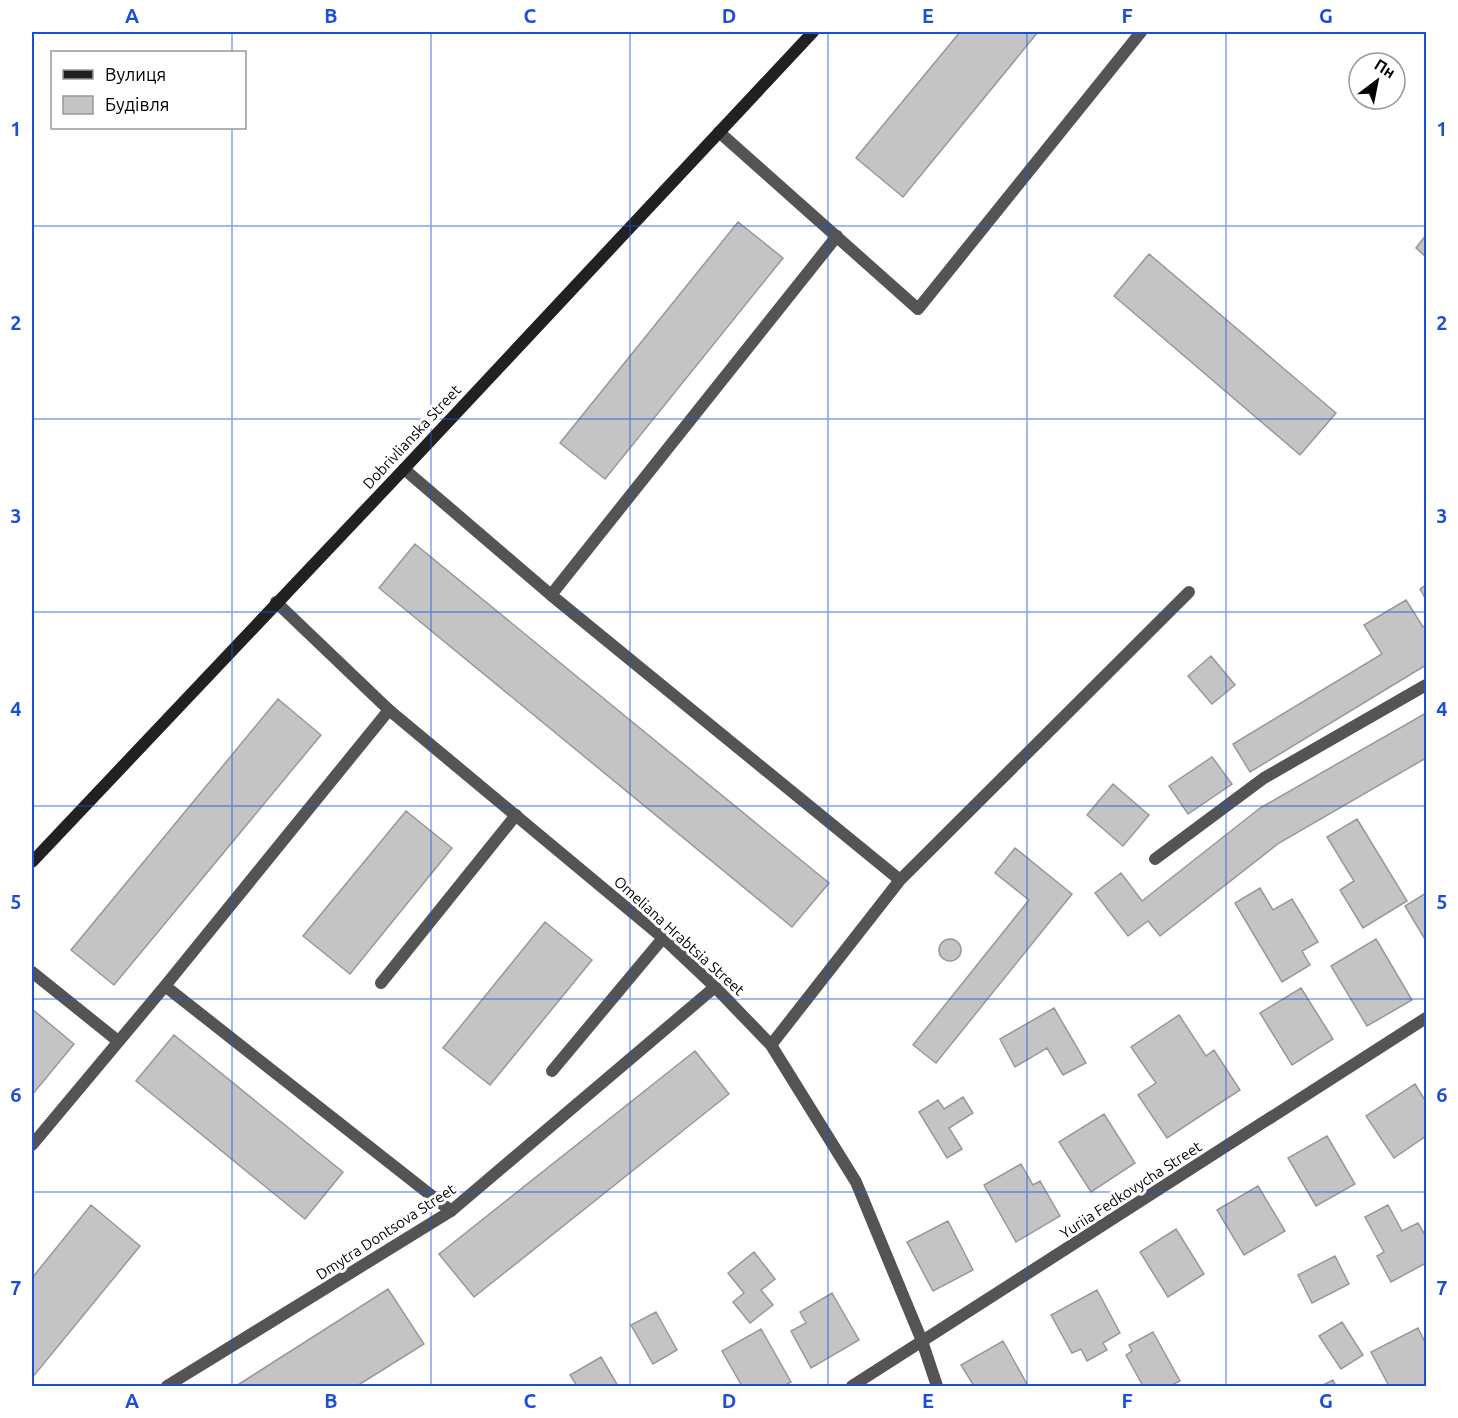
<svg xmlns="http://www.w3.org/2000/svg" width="1458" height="1418" font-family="Ubuntu,sans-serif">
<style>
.building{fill:#c4c4c4;stroke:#989898;stroke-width:1.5}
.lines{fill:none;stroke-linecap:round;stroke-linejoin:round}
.lane{stroke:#545454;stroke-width:12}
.street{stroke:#545454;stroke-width:12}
.secondary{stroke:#212121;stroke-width:12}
.grid{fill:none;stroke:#1d4ed8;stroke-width:1.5;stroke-opacity:0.55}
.labels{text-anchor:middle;stroke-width:6;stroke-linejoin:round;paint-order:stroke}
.street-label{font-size:15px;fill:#000;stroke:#fff}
.neatline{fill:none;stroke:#1d4ed8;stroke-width:2}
.grid-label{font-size:20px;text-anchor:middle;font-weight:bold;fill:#1d4ed8}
</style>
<rect width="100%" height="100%" fill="#fff"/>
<!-- building -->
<path class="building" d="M960,32H1038L903,197L856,158Z
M738,222L783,258L605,479L560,443Z
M1426,235V257L1416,248Z
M1149,254L1336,413L1300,455L1114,296Z
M415,544L829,883L792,927L379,588Z
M1426,585V600L1420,589Z
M1406,600L1423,627L1426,625V665L1250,772L1233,744L1382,654L1364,625Z
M1211,656L1235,685L1212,704L1188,676Z
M278,699L321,735L114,985L71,950Z
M1426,713V758L1279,843L1160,936L1148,921L1128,936L1095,893L1121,873L1142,901L1260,808Z
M1212,757L1232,784L1188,814L1169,786Z
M1113,784L1149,815L1123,846L1087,815Z
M406,811L452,848L350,974L303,936Z
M1357,819L1407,901L1363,928L1340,890L1354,881L1327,837Z
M1015,848L1072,894L936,1063L913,1045L1029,900L995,873Z
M1260,888L1273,910L1292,899L1318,942L1302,951L1310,965L1282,982L1235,903Z
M1426,893V941L1405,906Z
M545,922L592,960L490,1085L443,1048Z
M939 950a11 11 0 1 1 22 0a11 11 0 1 1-22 0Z
M1376,939L1412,1000L1367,1026L1331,966Z
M1301,988L1333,1039L1292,1065L1260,1013Z
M1054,1008L1086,1063L1063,1075L1047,1048L1015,1067L1000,1039Z
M32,1009L74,1044L32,1095Z
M1179,1015L1206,1056L1214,1050L1240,1090L1167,1138L1138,1095L1156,1083L1131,1047Z
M174,1035L343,1172L305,1219L136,1081Z
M695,1051L729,1094L474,1297L439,1254Z
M1415,1084L1426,1102V1136L1394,1158L1366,1116Z
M963,1097L973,1113L949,1128L962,1149L947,1158L919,1112L938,1100L944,1109Z
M1104,1114L1135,1163L1091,1192L1059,1142Z
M1327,1136L1355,1184L1316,1206L1288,1158Z
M1021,1164L1033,1185L1040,1181L1060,1216L1016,1242L984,1185Z
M1258,1186L1285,1231L1244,1255L1217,1210Z
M91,1205L140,1246L32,1378V1278Z
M1388,1205L1402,1231L1418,1223L1425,1235L1426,1234V1263L1391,1282L1377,1256L1384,1252L1365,1217Z
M948,1221L973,1270L933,1291L907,1242Z
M1176,1229L1204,1274L1168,1297L1140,1252Z
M754,1252L775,1279L761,1290L773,1305L750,1323L733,1302L744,1293L728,1273Z
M1335,1256L1349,1284L1312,1303L1298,1275Z
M388,1289L424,1344L357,1386H236Z
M1097,1290L1120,1333L1103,1343L1107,1350L1087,1361L1081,1349L1072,1353L1051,1315Z
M832,1293L859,1340L811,1368L791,1331L806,1323L800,1312Z
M656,1312L677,1350L653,1364L631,1325Z
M1342,1322L1363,1355L1341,1369L1319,1336Z
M1418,1328L1426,1344V1386H1389L1371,1352Z
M761,1329L791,1382L784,1386H742L722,1351Z
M1153,1332L1180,1381L1170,1386H1143L1126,1355L1132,1351L1129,1345Z
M1003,1341L1028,1386H974L961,1365Z
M601,1357L618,1386H577L570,1375Z
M1333,1380L1336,1386H1321Z"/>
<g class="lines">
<!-- lane -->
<path class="lane" d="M719,132L918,309L1141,32
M404,469L551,595
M1155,859L1264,778L1426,685
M900,880L1189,592
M32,972L118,1041
M381,983L516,815
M165,986L451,1211
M771,1045L900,880L551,595L837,236
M552,1071L663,938
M32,1145L165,986L389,710"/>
<!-- street -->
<path class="street" d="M276,602L389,710L663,938L715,987L771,1045L856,1182L922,1341L937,1386
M167,1386L451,1211L715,987
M852,1386L1426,1018"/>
<!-- secondary -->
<path class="secondary" d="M32,862L404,469L813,32"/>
</g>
<!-- grid -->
<path class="grid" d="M232,32V52M431,32V1386M630,32V1386M828,32V1386M1027,32V1386M1226,32V1386M232,128V1386M32,226H1426M32,419H1426M32,612H1426M32,806H1426M32,999H1426M32,1192H1426"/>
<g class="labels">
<!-- street labels -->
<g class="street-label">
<text transform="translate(412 437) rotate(-47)" y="5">Dobrivlianska Street</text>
<text transform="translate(679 936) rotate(42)" y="5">Omeliana Hrabtsia Street</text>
<text transform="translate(1131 1190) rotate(-33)" y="5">Yuriia Fedkovycha Street</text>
<text transform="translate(386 1232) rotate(-33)" y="5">Dmytra Dontsova Street</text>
</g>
</g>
<!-- border -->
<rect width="1458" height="1418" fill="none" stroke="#ffffff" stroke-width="66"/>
<!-- legend -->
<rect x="51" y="51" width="195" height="78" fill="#ffffff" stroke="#999999" stroke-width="1.5"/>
<rect x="63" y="70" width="30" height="9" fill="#212121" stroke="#999999" stroke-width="1.5"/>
<text x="105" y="81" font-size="18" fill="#000000">Вулиця</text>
<rect x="63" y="96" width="30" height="18" fill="#c4c4c4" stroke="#999999" stroke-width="1.5"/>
<text x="105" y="111" font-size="18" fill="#000000">Будівля</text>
<!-- north arrow -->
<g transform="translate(1377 81) rotate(32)"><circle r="28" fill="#ffffff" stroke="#999999" stroke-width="1.5"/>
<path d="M0-4.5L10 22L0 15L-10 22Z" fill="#000000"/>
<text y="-9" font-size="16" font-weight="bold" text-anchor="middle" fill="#000000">Пн</text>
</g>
<rect x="33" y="33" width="1392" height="1352" class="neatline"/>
<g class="grid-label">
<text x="132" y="23">A</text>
<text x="331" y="23">B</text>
<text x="530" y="23">C</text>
<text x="729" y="23">D</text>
<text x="928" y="23">E</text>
<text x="1127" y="23">F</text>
<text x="1326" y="23">G</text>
<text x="16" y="136">1</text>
<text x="1442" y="136">1</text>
<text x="16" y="330">2</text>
<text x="1442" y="330">2</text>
<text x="16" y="523">3</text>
<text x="1442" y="523">3</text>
<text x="16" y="716">4</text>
<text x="1442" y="716">4</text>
<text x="16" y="909">5</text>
<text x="1442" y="909">5</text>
<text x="16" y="1102">6</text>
<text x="1442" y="1102">6</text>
<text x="16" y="1295">7</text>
<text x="1442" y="1295">7</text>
<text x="132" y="1408">A</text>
<text x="331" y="1408">B</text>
<text x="530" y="1408">C</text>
<text x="729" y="1408">D</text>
<text x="928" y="1408">E</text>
<text x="1127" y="1408">F</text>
<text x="1326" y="1408">G</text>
</g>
</svg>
